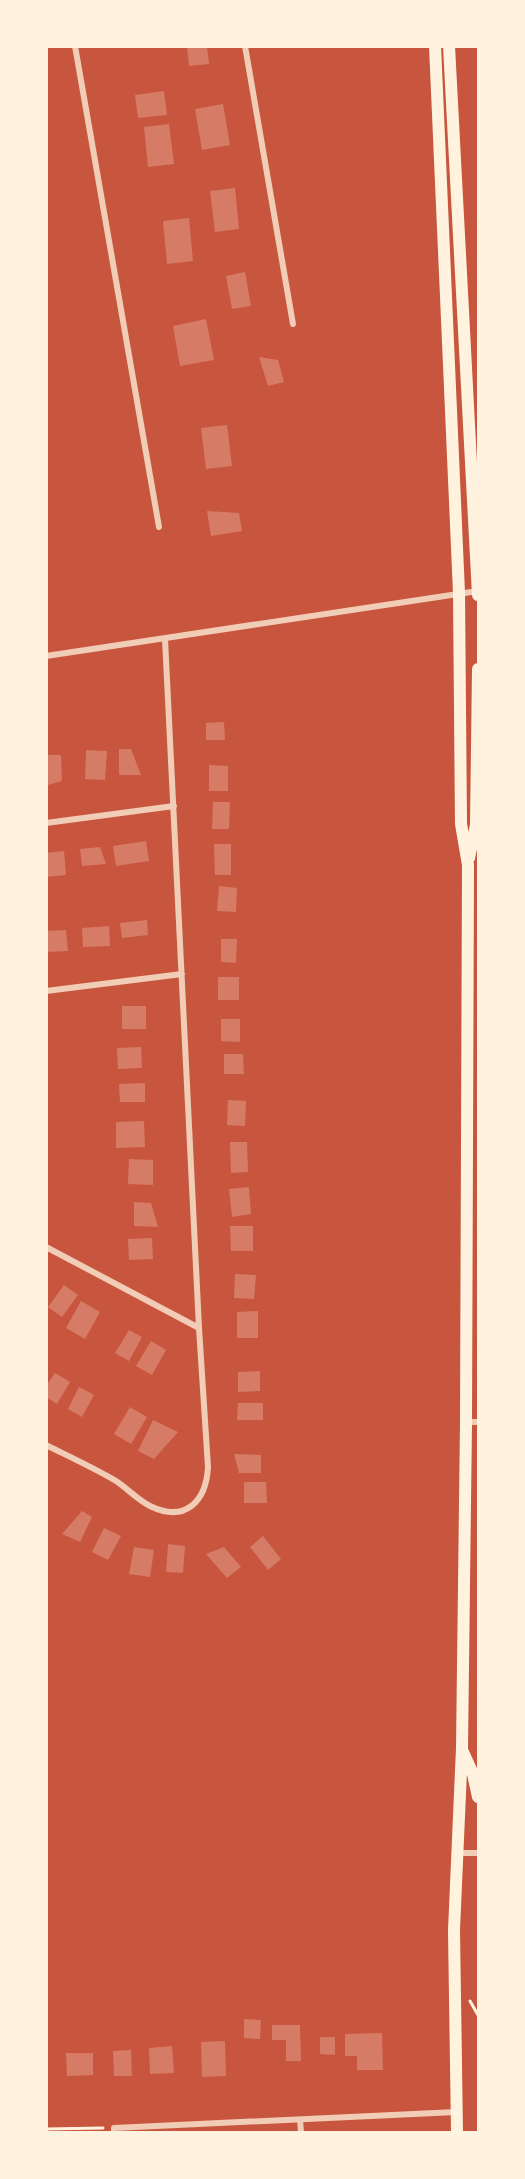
<svg xmlns="http://www.w3.org/2000/svg" width="525" height="2179" font-family="Rubik,sans-serif">
<style>
.building{fill:#d67c66}
.lines{fill:none;stroke-linecap:round;stroke-linejoin:round}
.path{stroke:#fff3e0;stroke-width:3}
.minor{stroke:#f1ccb7;stroke-width:6}
.secondary{stroke:#fff3e0;stroke-width:12}
</style>
<rect width="100%" height="100%" fill="#c8553d"/>
<!-- building -->
<path class="building" d="M187,46H207L209,64L189,66Z
M164,91L167,115L138,118L135,95Z
M223,104L230,145L202,150L195,109Z
M169,124L174,164L148,167L144,127Z
M235,188L239,229L215,232L210,191Z
M189,218L193,261L167,264L163,221Z
M245,272L251,306L232,309L226,276Z
M206,319L214,360L180,366L173,326Z
M259,357L278,360L284,382L268,386Z
M227,425L232,466L206,469L201,428Z
M207,511L239,513L242,531L211,536Z
M224,722L225,740H206V723Z
M119,749H131L141,775H119Z
M86,750L107,751L105,780L85,779Z
M46,755H61L62,781L48,785Z
M209,765L228,766V791H209Z
M213,802H230L229,829H212Z
M146,841L149,861L116,866L113,846Z
M214,844H231V875H215Z
M100,847L106,864L82,866L80,849Z
M64,851L66,875L46,877V853Z
M219,886L237,888L236,912L217,911Z
M147,920L148,935L122,938L120,923Z
M109,926L110,946L83,947L82,928Z
M66,930L68,951L46,952V931Z
M221,939H237L236,963L221,962Z
M218,977H239V1000H218Z
M122,1006H146V1029H122Z
M221,1019H240V1042L221,1041Z
M141,1047L142,1068L118,1069L117,1048Z
M224,1054H243L244,1074H224Z
M145,1083V1102H120L119,1084Z
M228,1100L246,1101L245,1126L227,1125Z
M144,1121L145,1147L116,1148V1122Z
M230,1142H247L248,1172L231,1173Z
M129,1159L153,1160V1185L128,1184Z
M249,1187L251,1214L232,1217L229,1189Z
M134,1202L151,1203L158,1227L134,1226Z
M230,1226H253V1251H231Z
M152,1238L153,1259L129,1260L128,1239Z
M235,1274L256,1275L254,1299L234,1298Z
M64,1285L78,1295L62,1317L48,1307Z
M81,1301L100,1312L85,1339L66,1328Z
M258,1311V1338H237V1312Z
M129,1330L142,1337L129,1361L115,1353Z
M151,1341L166,1350L152,1375L136,1366Z
M260,1371V1391L238,1392V1372Z
M55,1373L70,1382L57,1404L46,1397V1386Z
M79,1387L94,1395L82,1417L68,1409Z
M238,1403H263V1420H237Z
M130,1407L147,1417L131,1444L114,1434Z
M153,1420L178,1432L154,1459L138,1451Z
M234,1454L261,1455V1473H239Z
M244,1482H266L267,1503H244Z
M82,1511L92,1517L80,1542L62,1534Z
M104,1528L121,1536L108,1560L92,1552Z
M263,1536L281,1559L268,1570L250,1547Z
M168,1544L185,1546L183,1573L166,1572Z
M134,1547L154,1550L150,1577L129,1574Z
M224,1547L241,1567L227,1578L206,1554Z
M244,2019L261,2020L260,2039L244,2038Z
M272,2025H300L301,2061H286V2040H272Z
M382,2033L383,2070H357V2056H345V2034Z
M320,2037H335V2055L320,2054Z
M225,2041L226,2076L202,2077L201,2042Z
M172,2046L174,2073L150,2074L149,2048Z
M131,2050L132,2076H114L113,2051Z
M66,2053H93V2075L67,2076Z"/>
<g class="lines">
<!-- path -->
<path class="path" d="M470,2001L478,2015
M46,2129L103,2128"/>
<!-- minor -->
<path class="minor" d="M75,46L159,527
M245,46L293,324
M46,656L478,591
M46,823L174,806
M46,991L182,974
M46,1247L199,1328
M466,1422H478
M46,1445C70,1457 94,1468 116,1481C128,1489 138,1500 150,1506C185,1523 206,1502 208,1467L199,1328L165,639
M457,1853H478
M300,2120L301,2132
M114,2132V2128L456,2112"/>
<!-- secondary -->
<path class="secondary" d="M435,46L459,593L461,824L468,865L466,1422L462,1748L454,1930L457,2132
M449,46L478,595
M469,858L476,825L478,669
M463,1752L473,1774L478,1797"/>
</g>
<!-- border -->
<rect width="525" height="2179" fill="none" stroke="#fff3e0" stroke-width="96"/>
</svg>
